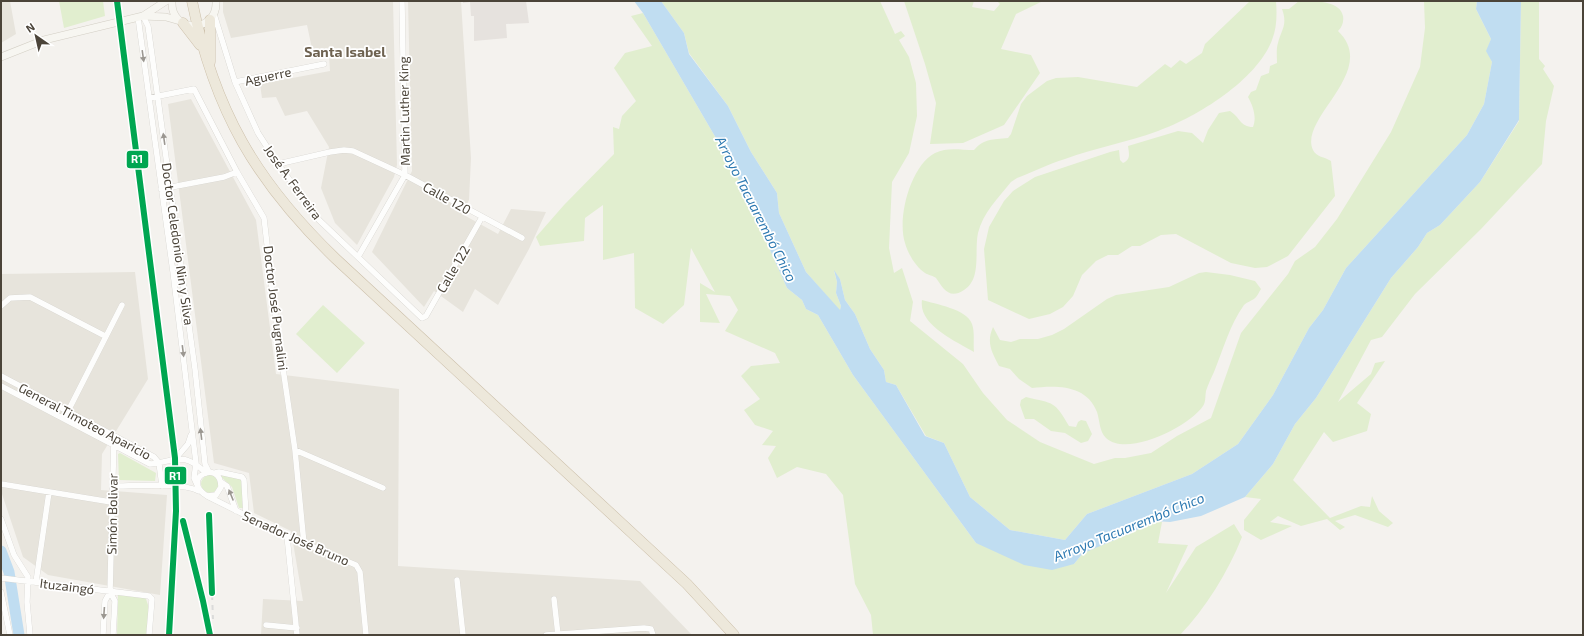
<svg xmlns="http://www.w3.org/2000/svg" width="1584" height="636" font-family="'Exo 2',sans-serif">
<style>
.residential{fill:#e7e4dc}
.industrial{fill:#e6e2de}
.green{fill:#e1eecf}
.water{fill:#c0ddf1}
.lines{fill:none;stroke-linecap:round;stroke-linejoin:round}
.river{stroke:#c0ddf1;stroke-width:11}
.street-casing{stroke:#d2d0cb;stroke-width:6}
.secondary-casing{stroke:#d3cfc5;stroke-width:8}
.highway-casing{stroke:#ccbfa9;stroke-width:11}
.street{stroke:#fdfdfc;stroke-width:5.5}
.secondary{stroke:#f7f6f1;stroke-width:7}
.highway{stroke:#ede8db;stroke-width:10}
.rail{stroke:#dbdbda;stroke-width:2;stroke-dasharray:5 5;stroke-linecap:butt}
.rail-1-casing{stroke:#fff;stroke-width:9}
.rail-1{stroke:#00a651;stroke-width:6}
.oneway{fill:#9b9791}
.labels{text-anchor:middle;stroke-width:3.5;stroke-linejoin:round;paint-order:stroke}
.street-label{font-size:13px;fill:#4b4439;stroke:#fff}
.neighbourhood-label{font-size:14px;font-weight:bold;fill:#6e6250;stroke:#fff}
.water-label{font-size:14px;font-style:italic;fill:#2e7ab2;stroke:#fff}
.line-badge{stroke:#fff;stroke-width:1.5}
.badge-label{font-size:11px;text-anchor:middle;font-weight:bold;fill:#fff}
</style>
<rect width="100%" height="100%" fill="#f4f2ee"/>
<!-- residential -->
<path class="residential" d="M1,1H10L16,34L1,43Z
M223,1H393L397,165L394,177L357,245L335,223L321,188L329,147L307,111L285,116L276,97L262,98L260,84L330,71L329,56L314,58L307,25L231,38L223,12Z
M408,1H461L471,158L469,200L462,214L498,234L511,209L546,212L529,249L498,305L475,289L463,312L434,291L424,307L372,252L412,171Z
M191,99L256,220L276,374L399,389L398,566L640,581L692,635H261L263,599L303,601L291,531L254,513L249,473L214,463L168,104Z
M135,272L148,379L102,454L101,490L167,495L160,595L48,575L23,557L1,491V274Z"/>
<!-- industrial -->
<path class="industrial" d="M463,1H526L529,23L506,24L507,38L474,41V16H471L470,2L463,3Z"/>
<!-- green -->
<path class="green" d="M59,1H103L105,16L64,28Z
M661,1H880L895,34L901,31L905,36L899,40L909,57L916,83L917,116L909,153L892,182L889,248L894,273L902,268L913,302L910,321L963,364L983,393L1007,420L1040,442L1094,464L1115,458H1125L1151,453L1177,436L1211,418L1241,333L1288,274L1295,261L1315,247L1337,219L1391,132L1420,67L1425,28L1424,1H1477L1476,9L1491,39L1487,51L1492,62L1484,104L1467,135L1346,268L1323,310L1309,328L1273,395L1238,444L1192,474L1087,514L1065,540L1010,530L970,497L944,443L926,436L896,385L886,382L884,370L870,349L855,314L845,300L840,279L834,271L837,282L836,293L841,306L840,311L806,272L779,213L777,193L751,152L728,106L689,53L684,33Z
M904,1H974L972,7L994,11L1000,4L997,1H1043L1016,14L1001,49L1031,55L1040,73L1004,125L963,143L930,144L936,103L925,64Z
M1250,1H1276C1277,14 1277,28 1272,40C1257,80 1197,117 1158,131C1128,142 1095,148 1065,159C1048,164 1033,172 1017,178L1011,182C998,198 983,213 978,233C974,251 982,279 964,290C949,300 943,288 936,278C934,276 928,275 925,273C916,267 908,254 905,243C897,219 910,166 935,153C947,147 960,150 974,150C985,138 992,140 1008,138L1011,134L1021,104L1027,96L1047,81L1056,78L1078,77L1137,87L1165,64L1171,68L1180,60L1186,64L1202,53L1205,44Z
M1299,1C1313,1 1340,0 1343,16C1344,22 1342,27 1338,31C1380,71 1298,118 1313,150C1316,157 1325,157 1331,161L1335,196L1288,256L1267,267L1255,268L1231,263L1176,234L1161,235L1140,246H1132L1118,255H1108L1096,261L1082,275L1073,296L1063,307L1050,314L1029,319L988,300L984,249L989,227L1004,201L1013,191L1035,177L1110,152L1119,150L1120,160L1123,163C1131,159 1129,154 1128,146L1178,131L1192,133L1203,143L1208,130L1219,113L1230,111C1240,117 1240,127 1253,127C1257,117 1253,106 1248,97L1251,92L1256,90L1261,76L1269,73L1270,66L1277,63C1277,57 1276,49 1278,43C1281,30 1288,25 1282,9H1289Z
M1521,1H1539V59L1545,66L1543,69L1554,86L1546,121L1542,164L1481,229L1415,294L1382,337L1371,340L1338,402L1371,374L1375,363L1385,361L1357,403L1371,414L1367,431L1333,442L1324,432L1293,480L1330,518L1361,506L1370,507L1372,496L1379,511L1393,523L1388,527L1355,515L1335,521L1345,527L1340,530L1327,519L1301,526L1278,516L1270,522L1292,526L1261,540L1244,530V520L1261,499L1245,497L1273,464L1295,424L1316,398L1391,278L1418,247L1427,233L1440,225L1480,182L1519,121Z
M643,13L734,169L787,288L802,300L806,309L818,315L853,375L976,543L1074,564L1097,536L1129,534L1154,521L1162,522L1158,543L1188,545L1166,593L1196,547L1234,524L1242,537C1228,572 1206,608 1180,635H873L871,615L855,584L843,495L826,474L797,467L777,478L768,458L776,446L762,445L773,431L755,425L744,410L760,399L741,376L751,366L780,363L775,353L725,331L738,310L730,296L706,294L720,323L700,322V283L715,292L691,248L684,305L663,324L635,308L634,253L603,260V205L585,218L584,241L540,246L536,237L564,205L614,154L613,127L619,129L622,116L636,101L614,68L625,53L652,46L631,16Z
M1206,272L1230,275L1255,281L1261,289C1259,292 1257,297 1254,299C1251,301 1247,302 1244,305C1230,324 1223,350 1214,372C1211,378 1208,385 1206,391C1205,396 1206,402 1203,406C1190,426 1127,458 1106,438C1099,431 1100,421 1097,412C1087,385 1057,385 1032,388L1019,379L1010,369L999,366C992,352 986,343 993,327L1000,340L1011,342L1020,339H1038L1052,335L1064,329L1107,299L1116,295L1169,287L1199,273Z
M922,300C935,304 967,309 972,324C975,332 973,343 974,352C956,341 918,325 922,300Z
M323,305L365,343L337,373L296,334Z
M1026,397C1054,404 1054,400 1069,426L1076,427L1078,422L1081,420L1086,421L1092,434L1088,441L1081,443L1065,433L1051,431L1034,419H1025L1020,405L1021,400Z
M120,453L156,473L155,481L119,480L118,454Z
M218,474L240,479L243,482V508H239L232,487Z
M201 484a9 9 0 1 1 18 0a9 9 0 1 1-18 0Z
M118,595L145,596L149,608L146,635H117Z"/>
<!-- water -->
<path class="water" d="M634,1H661L684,33L689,54L728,106L751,152L777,193L779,213L806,272L840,310L841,306L836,293L837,282L834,270L840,279L845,300L855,314L870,349L884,370L886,382L896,385L925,436L944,443L970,497L1010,530L1065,540L1087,514L1192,474L1238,444L1273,395L1309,328L1323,310L1346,268L1467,135L1484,104L1492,62L1486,51L1491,39L1476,9L1477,1H1521L1519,120L1480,182L1440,225L1427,233L1418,247L1391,278L1316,398L1295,424L1273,464L1245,497L1201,516L1170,522L1154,521L1129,534L1097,536L1074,564L1052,570L1024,565L976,543L853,375L818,315L806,309L802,300L787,288L734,169L643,13Z"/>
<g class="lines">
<!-- river -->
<path class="river" d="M1077,550L1124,530
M1,551L9,572L19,635"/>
<defs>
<path id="street" d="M214,14L235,82L258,133L278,164L319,220L422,318L426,316L482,217
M143,16L148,26L195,369L205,464L209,472
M138,17L173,272L196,463L194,478L198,487
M235,82L324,64
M149,98L194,89L237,172L264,218L275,314L295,450L304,544
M278,164L330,152L344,150L353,151L405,175L522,238
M161,189L224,177L237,172
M358,257L405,175L402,1
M1,306L10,298L30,297L105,336
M1,376L154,457L159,463
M1,386L150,464C177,461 183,451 206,473
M64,419L122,305
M295,450L383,488
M176,458L188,444L191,435
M159,463L162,486
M215,473L219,472L242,477L244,480L246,515
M221,482L227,486L236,511
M1,484L111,502
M112,486C134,486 181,482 199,491
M207,496L216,495L221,487C221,458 179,478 207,496L287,536L356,565L360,572L366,635
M1,519L14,555L28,577L27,602L30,635
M287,536L297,635
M1,578L149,596L152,599L149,635
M457,580L463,635
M36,582L49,492
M1,592L10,635
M554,599L558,635
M266,625L297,628
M103,635L105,601L110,592
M113,635L115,601L110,592L114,437
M546,635L644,628L651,629L653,635"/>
<path id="secondary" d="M172,1C170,34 218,34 216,1
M143,16L166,17L180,21
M1,57L44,40L143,16L166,1"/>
<path id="highway" d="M192,1C214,110 256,182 336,259L687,584L734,635
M210,20V62
M183,23L200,45"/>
</defs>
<!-- street casing -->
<use href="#street" class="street-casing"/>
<!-- secondary casing -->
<use href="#secondary" class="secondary-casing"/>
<!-- highway casing -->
<use href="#highway" class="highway-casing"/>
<!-- street -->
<use href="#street" class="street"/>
<!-- secondary -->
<use href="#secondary" class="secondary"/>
<!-- highway -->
<use href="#highway" class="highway"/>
<!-- rail -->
<path class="rail" d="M209,515L213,619
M183,520L203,601L210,635"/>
<defs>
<path id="rail-1" d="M117,1L175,458L176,511L169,635
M209,515L212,593
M183,521L203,601L210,635"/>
</defs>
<!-- rail-1 casing -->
<use href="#rail-1" class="rail-1-casing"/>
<!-- rail-1 -->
<use href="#rail-1" class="rail-1"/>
</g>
<!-- one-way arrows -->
<defs><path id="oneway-solid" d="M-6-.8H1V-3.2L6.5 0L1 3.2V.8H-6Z"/></defs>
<g class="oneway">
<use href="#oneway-solid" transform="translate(143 56) rotate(82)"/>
<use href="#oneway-solid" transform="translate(164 139) rotate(-98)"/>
<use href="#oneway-solid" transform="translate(183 351) rotate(83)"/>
<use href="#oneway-solid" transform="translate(201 434) rotate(-97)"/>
<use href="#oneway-solid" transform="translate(231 495) rotate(-112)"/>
<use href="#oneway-solid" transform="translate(104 613) rotate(94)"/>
</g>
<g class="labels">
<!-- street labels -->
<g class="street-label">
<text transform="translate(268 76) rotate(-12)" y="5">Aguerre</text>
<text transform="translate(404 111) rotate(-91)" y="5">Martin Luther King</text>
<text transform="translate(293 182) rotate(54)" y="5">José A. Ferreira</text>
<text transform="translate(447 198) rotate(29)" y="5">Calle 120</text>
<text transform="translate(178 244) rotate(82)" y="5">Doctor Celedonio Nin y Silva</text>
<text transform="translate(453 269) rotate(-60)" y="5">Calle 122</text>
<text transform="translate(276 308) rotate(83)" y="5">Doctor José Pugnalini</text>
<text transform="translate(85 421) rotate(28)" y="5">General Timoteo Aparicio</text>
<text transform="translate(112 514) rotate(-89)" y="5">Simón Bolivar</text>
<text transform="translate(296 538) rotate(24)" y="5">Senador José Bruno</text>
<text transform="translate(67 586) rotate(7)" y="5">Ituzaingó</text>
</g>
<!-- neighbourhood labels -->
<g class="neighbourhood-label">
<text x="345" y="57">Santa Isabel</text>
</g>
<!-- water labels -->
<g class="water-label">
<text transform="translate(756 209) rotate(63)" y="5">Arroyo Tacuarembó Chico</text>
<text transform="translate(1129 527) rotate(-22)" y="5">Arroyo Tacuarembó Chico</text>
</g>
</g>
<g class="line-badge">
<rect x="126" y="150" width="23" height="19" rx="4" fill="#00a651"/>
<rect x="164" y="466" width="23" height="19" rx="4" fill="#00a651"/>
</g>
<g class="badge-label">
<text x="137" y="163">R1</text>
<text x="175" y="480">R1</text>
</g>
<!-- border -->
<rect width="1584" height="636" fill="none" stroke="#4b4439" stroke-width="4"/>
<!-- north arrow -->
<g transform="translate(36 36) rotate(326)" stroke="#ffffff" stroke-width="3" paint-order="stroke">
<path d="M0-3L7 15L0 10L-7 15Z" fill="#4b4439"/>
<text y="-6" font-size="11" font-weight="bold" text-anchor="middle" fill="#4b4439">N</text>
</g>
</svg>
